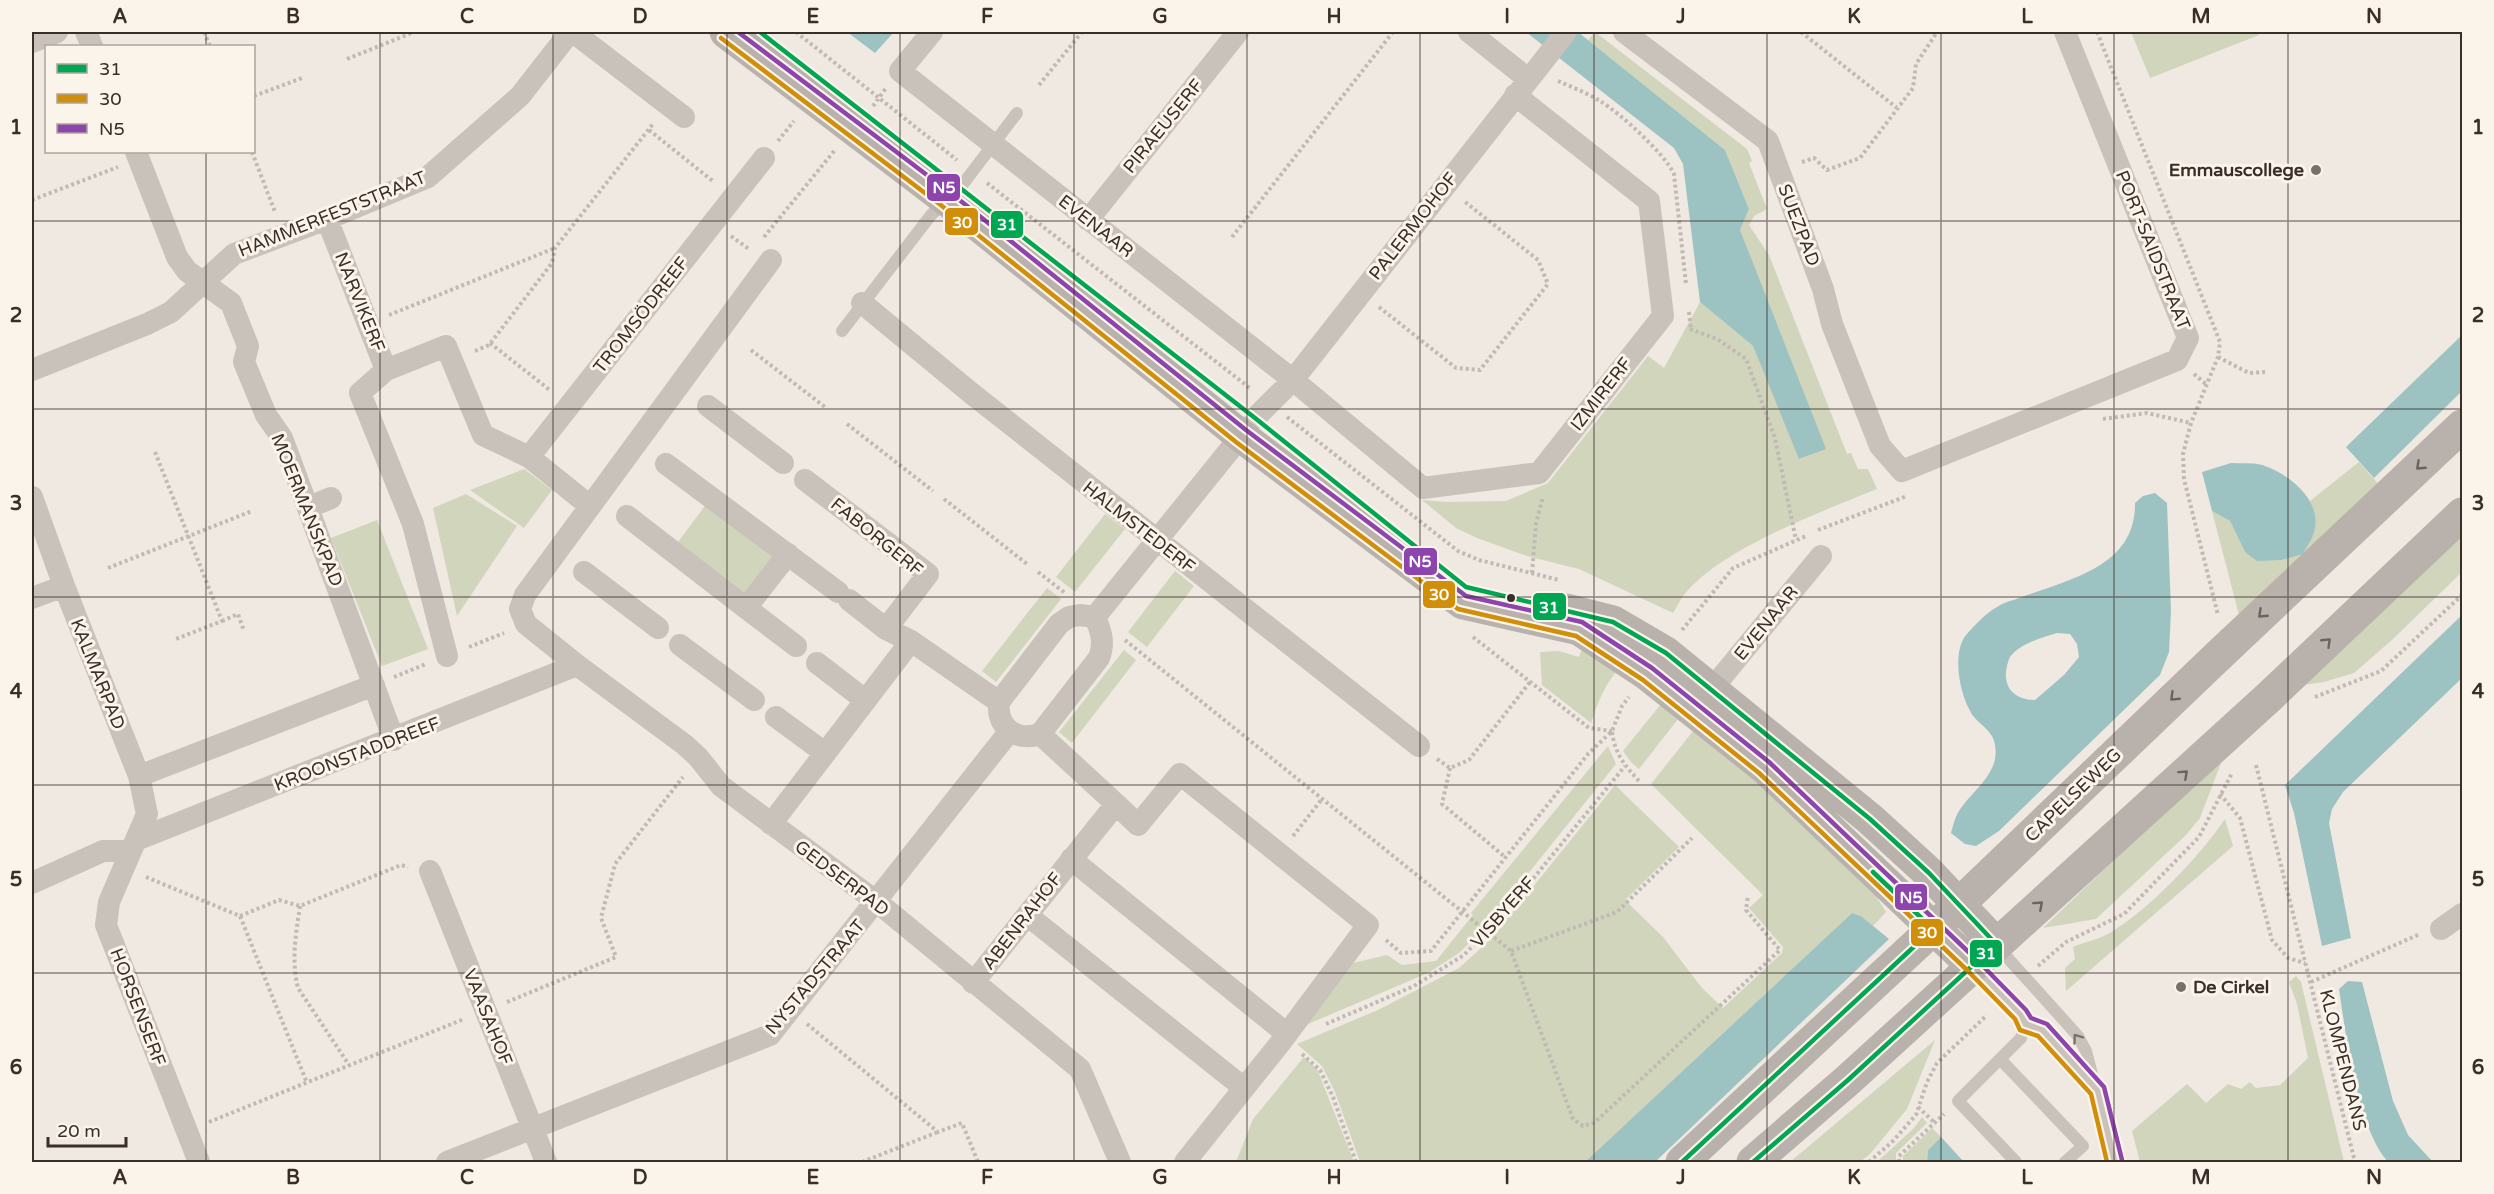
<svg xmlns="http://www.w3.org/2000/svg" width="2494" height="1194" font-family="'Varela Round',sans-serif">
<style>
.green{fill:#d0d5bc}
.water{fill:#9dc2c2;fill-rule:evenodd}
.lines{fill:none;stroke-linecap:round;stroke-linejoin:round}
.path{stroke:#c1bab4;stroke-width:4;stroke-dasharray:3 3;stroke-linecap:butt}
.lane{stroke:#c9c2bb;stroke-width:12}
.street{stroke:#c9c2bb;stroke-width:22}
.secondary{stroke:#b9b2ac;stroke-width:33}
.bus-1-casing{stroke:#fbf4eb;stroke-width:9}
.bus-2-casing{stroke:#fbf4eb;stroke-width:9}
.bus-3-casing{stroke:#fbf4eb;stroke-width:9}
.bus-1{stroke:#00a651;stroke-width:4.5}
.bus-2{stroke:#d18e08;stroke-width:4.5}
.bus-3{stroke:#8e44ad;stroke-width:4.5}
.oneway{stroke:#6d635d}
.oneway2{stroke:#7a716b}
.grid{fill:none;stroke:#3a2e29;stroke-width:1.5;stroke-opacity:0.55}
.poi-dot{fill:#796f6a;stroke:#fbf4eb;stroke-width:2}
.bus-dot{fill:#3a2e29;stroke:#fbf4eb;stroke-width:2}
.labels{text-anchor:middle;stroke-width:6;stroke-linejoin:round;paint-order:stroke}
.street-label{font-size:18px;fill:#3a2e29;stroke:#fbf4eb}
.poi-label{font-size:18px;font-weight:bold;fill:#3a2e29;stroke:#fbf4eb;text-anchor:end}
.line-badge{stroke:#fbf4eb;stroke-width:2}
.badge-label{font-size:16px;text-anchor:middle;font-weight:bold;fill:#fff}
.neatline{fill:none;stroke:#3a2e29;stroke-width:2}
.grid-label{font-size:20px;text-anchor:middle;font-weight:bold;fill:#3a2e29}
</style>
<rect width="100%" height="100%" fill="#efe9e2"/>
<!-- green -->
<path class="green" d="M1595,32L1747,149L1752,161L1749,163L1767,209L1754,216L1749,225L1769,255L1847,454L1851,453L1858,469H1868L1877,489C1821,512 1728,546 1688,590C1682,596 1678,605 1673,613L1579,569L1527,556L1477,538L1456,528L1422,500L1447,502L1506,501L1548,483L1648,356L1664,368L1700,302L1753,346L1800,459L1810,455L1740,230L1749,209L1725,150L1588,40Z
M2131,32H2258L2259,35L2150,78Z
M2359,462L2381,487L2240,619L2212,511L2230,521L2245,552L2315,516L2310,501Z
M524,469L552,490L524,528L470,490Z
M466,494L517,526L457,616L433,508Z
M707,503L778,557L745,600L675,546Z
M1105,514L1125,529L1075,592L1056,577Z
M377,520L428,649L382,666L331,538Z
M2462,529V572L2393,639L2354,673L2324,682L2297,686Z
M1175,571L1194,586L1147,647L1128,632Z
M1047,588L1061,599L996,682L982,671Z
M1582,649L1618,670C1604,685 1598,703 1591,723L1542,685L1540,652L1559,651L1579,657Z
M1124,650L1136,660L1072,743L1059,732Z
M1666,698L1678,719L1639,769L1630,761L1623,751Z
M1697,726L1876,896L1886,912L1873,926L1861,916L1852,913L1585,1162H1360L1335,1092L1322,1066L1297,1044L1378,1010L1459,968L1491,939L1615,785L1679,847L1625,900L1663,937L1702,988L1723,1008L1782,953L1783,947L1749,908L1763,895L1651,784Z
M1608,746L1616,764L1483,930L1459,953L1428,973L1301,1027L1353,963L1387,955L1402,965L1436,961L1473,915L1471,913Z
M2224,755L2200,818L2186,835L2096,919L2043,928Z
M2225,819L2233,846L2066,991L2065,968L2075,959L2073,947C2084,942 2097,940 2108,934C2148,911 2199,857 2225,819Z
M2296,976L2301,982L2344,1162H2291L2288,1160L2280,1162H2140L2132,1131L2187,1084L2206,1103L2228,1084L2241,1089L2250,1082L2256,1088L2280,1085L2308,1058L2297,1004L2289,982Z
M1935,1040L1907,1109L1870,1154L1860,1162H1790Z
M1304,1057L1317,1069L1354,1162H1236L1253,1119Z
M1922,1117L1927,1123L1896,1153V1162H1877L1914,1128Z
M1932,1128L1941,1137L1928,1150L1927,1162H1903V1156Z"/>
<!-- water -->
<path class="water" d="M847,32H894L875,53Z
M1526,32H1578L1725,150L1749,209L1740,230L1826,449L1799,459L1753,346L1700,302L1683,164L1674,148Z
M2462,335V391L2374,478L2346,447Z
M2231,463C2242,464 2255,462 2265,466C2290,475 2323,501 2314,532C2312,540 2306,547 2303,554L2281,560L2257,561L2245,552L2230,521L2212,511L2202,472Z
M2155,493L2167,503L2171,611L2169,652L2160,675L1999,831L1976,846L1965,844L1951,833C1953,826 1955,817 1959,811C1973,789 2003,772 1994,741C1992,732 1980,724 1974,717C1960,698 1951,654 1966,635C1974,626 1986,613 1997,607C2004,602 2014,600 2022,597C2071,579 2136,566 2135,503L2143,496ZM2057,633L2070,634L2077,644L2079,657L2064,675L2035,700C2014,700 2002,687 2007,666C2007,666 2009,658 2010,657C2020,643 2042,638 2057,633Z
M2462,615V678L2343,792L2332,809L2329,823L2351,938L2322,946L2294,813L2285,785Z
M1852,913L1861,916L1889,939L1655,1162H1585Z
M2348,981L2362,982L2393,1101L2408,1135L2433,1162H2388C2357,1127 2346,1035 2339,989Z
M1941,1137L1964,1162H1927L1928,1150Z"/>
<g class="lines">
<!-- path -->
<path class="path" d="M204,32L210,46
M796,32L957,160
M1801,32L1897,108
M2097,32L2220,342L2218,357L2191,423L2183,454L2184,479L2218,615
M347,59L414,32
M1558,81C1572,87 1587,93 1600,101C1620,113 1665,154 1674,174L1686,284
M1039,85L1082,32
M254,96L302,78
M873,106L886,88
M649,130L714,182
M778,141L794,121
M252,152L275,212
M1802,162L1814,158L1827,170L1860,158L1913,88L1916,64L1937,32
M987,183L1251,389
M32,200L118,167
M731,236L749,249
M764,237L835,150
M1232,237L1393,32
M1379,307L1456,368L1480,370L1548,284L1538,260L1464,201
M1689,312L1691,330
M389,315L555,248
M1690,329L1717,339L1746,359L1775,438L1796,540
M490,343L551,391
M751,350L825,407
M475,351L489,345L552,263L555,248L653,124
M2218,357L2249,373L2266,372
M2194,374L2207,385
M1287,417L1458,551L1479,560L1559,580
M2103,419L2147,413L2191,423
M847,424L933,491
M155,452L222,621L176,639
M944,499L1027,564
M1818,530L1907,496
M108,568L252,511
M1038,572L1065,593
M1532,573L1536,523L1543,497
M222,621L238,614L244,631
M1682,630L1733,568L1806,536
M1473,637L1589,728L1612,731
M1125,640L1511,951L1573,1119L1583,1126L1594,1123L1780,950L1746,910L1748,896
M469,647L504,633
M394,677L426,664
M2315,697L2381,671L2462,595
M1612,732C1615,755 1626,767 1641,783
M1437,759L1450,768L1469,760L1530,682
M2256,765L2355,1162
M1450,768L1442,804L1505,857
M2220,794L2240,818L2272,940L2288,958L2305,963
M1293,836L1322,799
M146,877L240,916L307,1083
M300,906C296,933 291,960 298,988L349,1065
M240,916L279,900L300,906L401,865L408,867
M1386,940L1401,953L1431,951L1588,754L1612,731L1622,706L1629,697
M1511,951L1617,912L1692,838
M2038,966L2066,942L2124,914L2199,837L2232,773
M2311,982L2420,934
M507,1002L616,957L601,918L615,864L683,777
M807,1024L938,1132L962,1123L978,1162
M1326,1024L1414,986L1464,955L1510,907L1625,766
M1302,1054L1320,1070L1333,1097L1356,1162
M1918,1107L1935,1123
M209,1122L464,1019
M862,1162L938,1132
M1869,1162L1893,1141L1916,1115L1927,1082L1937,1063L1987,1015
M1899,1162V1156L1944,1114"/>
<!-- lane -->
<path class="lane" d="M842,331L931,215L960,188L1017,113
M1997,946L2078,1036L2086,1051L2115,1162
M2000,1059L2083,1146L2065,1162
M2016,1162L1958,1101L2021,1038L2025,1024L2042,1030L2080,1069L2098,1091"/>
<!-- street -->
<path class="street" d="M86,32L92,46
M573,32L684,117
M932,32L900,71L1293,380L1423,488L1539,473L1663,316L1649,201L1515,95
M1469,32L1528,79
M1624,32L1768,141L1823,289L1832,324L1880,446L1902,471L2177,360L2188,338L2065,32
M32,42L57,32
M136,152L177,257L187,271L231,303L248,346L244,362L266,415L282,438L394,740
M327,219L386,370L446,346L483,435L529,457
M1088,220L1238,32
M771,260L525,595L520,609L526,624L577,665L685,745L698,757L721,786L877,902L1080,1069L1120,1162
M862,303L971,393L1419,746
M32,370L147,324L171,312L234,254L327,219L428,177L520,96L570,32
M386,370L360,393L413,524L447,656
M708,406L783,463
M1255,418L1293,380L1566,32
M666,464L838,592
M805,480L928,574L886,629L911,641
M32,497L64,586L139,776L147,814L109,902L106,925L199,1162
M590,506L529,457L764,158
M309,507L331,498
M627,516L746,608
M788,554L746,608L796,646
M584,572L658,628
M32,598L64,586
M849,600L886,629
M1080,615L1095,617C1101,631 1105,643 1099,658L1040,734C1016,742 996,727 999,702L1059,624L1069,617Z
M1095,617L1241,436
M680,645L754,700
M817,663L865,700
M1702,701L1821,556
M776,717L825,753
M139,776L374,685
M1116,804L1138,825L1180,774L1368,925L1281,1042L1185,1162
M771,824L911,641L999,702
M136,840L577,665
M1071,859L1287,1034
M430,871L546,1162
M32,883L103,851H130
M1027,915L1244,1088
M2441,929L2462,914
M1973,966L2021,1015L2025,1024
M973,983L1116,804L1040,734
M447,1162L770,1035L1009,732"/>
<!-- secondary -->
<path class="secondary" d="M726,32L947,200L1241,436L1463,603L1579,629L1647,674L1764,767L1973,966
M1566,610L1613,622L1666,653L1870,819L1929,873L1996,944
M1682,1162L1933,929L2217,657L2462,426
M1753,1162L1848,1080L2269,697L2462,514"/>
<defs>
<path id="bus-1" d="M760,32L1255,418L1466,587L1613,622L1666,653L1870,819L1929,873L1996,944L1848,1080L1753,1162
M1682,1162L1933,929L1873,872"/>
<path id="bus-2" d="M721,38L942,206L1236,442L1458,609L1576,636L1643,680L1759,773L1968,971L2015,1019L2020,1030L2038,1036L2091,1094L2107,1162"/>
<path id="bus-3" d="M738,32L952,194L1246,430L1466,596L1582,622L1652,668L1769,762L1978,961L2026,1010L2031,1018L2047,1024L2104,1087L2122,1160"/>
</defs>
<!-- bus-1 casing -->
<use href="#bus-1" class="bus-1-casing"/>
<!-- bus-2 casing -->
<use href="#bus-2" class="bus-2-casing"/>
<!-- bus-3 casing -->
<use href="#bus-3" class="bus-3-casing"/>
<!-- bus-1 -->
<use href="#bus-1" class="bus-1"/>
<!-- bus-2 -->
<use href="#bus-2" class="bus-2"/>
<!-- bus-3 -->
<use href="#bus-3" class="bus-3"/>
</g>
<!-- one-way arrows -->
<defs><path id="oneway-chevron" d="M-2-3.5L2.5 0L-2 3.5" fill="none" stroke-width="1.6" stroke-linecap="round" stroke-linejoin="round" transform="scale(1.5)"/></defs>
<g class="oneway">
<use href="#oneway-chevron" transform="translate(2420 466) rotate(137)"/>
<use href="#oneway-chevron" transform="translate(2262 614) rotate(137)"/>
<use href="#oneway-chevron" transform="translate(2327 642) rotate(-44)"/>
<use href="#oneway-chevron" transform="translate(2174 697) rotate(136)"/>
<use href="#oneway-chevron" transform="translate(2184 774) rotate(-42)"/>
<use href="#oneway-chevron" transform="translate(2039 905) rotate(-42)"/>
</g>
<use class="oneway2" href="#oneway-chevron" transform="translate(2077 1038) rotate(-126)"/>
<!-- grid -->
<path class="grid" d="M206,32V46M380,32V1162M553,32V1162M727,32V1162M900,32V1162M1074,32V1162M1247,32V1162M1420,32V1162M1594,32V1162M1767,32V1162M1941,32V1162M2114,32V1162M2288,32V1162M206,152V1162M32,221H2462M32,409H2462M32,597H2462M32,785H2462M32,973H2462"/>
<!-- markers -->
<g class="poi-dot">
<circle cx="2316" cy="170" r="6"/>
<circle cx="2181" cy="987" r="6"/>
</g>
<circle class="bus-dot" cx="1511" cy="598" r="5"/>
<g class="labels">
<!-- street labels -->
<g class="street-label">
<text transform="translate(1163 126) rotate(-51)" y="6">PIRAEUSERF</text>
<text transform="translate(332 214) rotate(-22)" y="6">HAMMERFESTSTRAAT</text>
<text transform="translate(1799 225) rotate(69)" y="6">SUEZPAD</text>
<text transform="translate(1096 226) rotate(38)" y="6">EVENAAR</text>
<text transform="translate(1413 226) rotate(-52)" y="6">PALERMOHOF</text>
<text transform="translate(2153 250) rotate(68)" y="6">PORT-SAIDSTRAAT</text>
<text transform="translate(360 302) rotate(68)" y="6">NARVIKERF</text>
<text transform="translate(641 315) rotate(-52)" y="6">TROMSÖDREEF</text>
<text transform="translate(1601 394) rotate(-52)" y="6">IZMIRERF</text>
<text transform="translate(307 510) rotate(68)" y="6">MOERMANSKPAD</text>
<text transform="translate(1139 527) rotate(38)" y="6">HALMSTEDERF</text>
<text transform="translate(877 537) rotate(39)" y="6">FABORGERF</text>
<text transform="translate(1766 623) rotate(-51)" y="6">EVENAAR</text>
<text transform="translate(98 674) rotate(68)" y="6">KALMARPAD</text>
<text transform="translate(357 754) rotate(-21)" y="6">KROONSTADDREEF</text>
<text transform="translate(2073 795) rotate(-44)" y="6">CAPELSEWEG</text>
<text transform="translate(842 878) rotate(37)" y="6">GEDSERPAD</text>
<text transform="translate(1503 912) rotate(-49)" y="6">VISBYERF</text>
<text transform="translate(1022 921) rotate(-52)" y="6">ABENRAHOF</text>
<text transform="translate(815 977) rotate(-50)" y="6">NYSTADSTRAAT</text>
<text transform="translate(138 1007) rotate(69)" y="6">HORSENSERF</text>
<text transform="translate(488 1017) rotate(68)" y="6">VAASAHOF</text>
<text transform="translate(2343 1060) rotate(76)" y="6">KLOMPENDANS</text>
</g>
<!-- poi labels -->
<g class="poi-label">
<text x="2304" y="176">Emmauscollege</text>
<text x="2193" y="993" text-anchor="start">De Cirkel</text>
</g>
</g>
<g class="line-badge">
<rect x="926" y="173" width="35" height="29" rx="6" fill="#8e44ad"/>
<rect x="944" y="207" width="35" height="29" rx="6" fill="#d18e08"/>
<rect x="990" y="210" width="34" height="29" rx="6" fill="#00a651"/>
<rect x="1403" y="547" width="35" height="29" rx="6" fill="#8e44ad"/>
<rect x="1422" y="580" width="34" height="29" rx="6" fill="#d18e08"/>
<rect x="1532" y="592" width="35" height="29" rx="6" fill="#00a651"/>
<rect x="1894" y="883" width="34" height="28" rx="6" fill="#8e44ad"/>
<rect x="1910" y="918" width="34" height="29" rx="6" fill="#d18e08"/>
<rect x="1969" y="939" width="34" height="29" rx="6" fill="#00a651"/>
</g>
<g class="badge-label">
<text x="944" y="193">N5</text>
<text x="962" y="228">30</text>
<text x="1007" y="230">31</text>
<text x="1420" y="567">N5</text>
<text x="1439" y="600">30</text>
<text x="1549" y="613">31</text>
<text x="1911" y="903">N5</text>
<text x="1927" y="938">30</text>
<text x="1986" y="959">31</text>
</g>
<!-- border -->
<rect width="2494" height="1194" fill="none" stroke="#fbf4eb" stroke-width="66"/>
<!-- legend -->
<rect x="45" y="45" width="210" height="108" fill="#fbf4eb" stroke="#aea59d" stroke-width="1.5"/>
<rect x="57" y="64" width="30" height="9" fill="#00a651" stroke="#aea59d" stroke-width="1.5"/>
<text x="99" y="75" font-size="18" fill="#3a2e29">31</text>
<rect x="57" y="94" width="30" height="9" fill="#d18e08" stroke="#aea59d" stroke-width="1.5"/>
<text x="99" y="105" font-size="18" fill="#3a2e29">30</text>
<rect x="57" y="124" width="30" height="9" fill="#8e44ad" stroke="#aea59d" stroke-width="1.5"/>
<text x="99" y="135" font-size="18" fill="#3a2e29">N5</text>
<!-- scale -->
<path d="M48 1137v9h78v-9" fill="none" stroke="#3a2e29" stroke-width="3"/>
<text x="57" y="1137" font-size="18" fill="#3a2e29" stroke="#fbf4eb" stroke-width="4.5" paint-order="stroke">20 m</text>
<rect x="33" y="33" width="2428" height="1128" class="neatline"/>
<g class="grid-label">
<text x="120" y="23">A</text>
<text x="293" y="23">B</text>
<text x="467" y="23">C</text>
<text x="640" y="23">D</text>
<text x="813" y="23">E</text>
<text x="987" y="23">F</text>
<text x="1160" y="23">G</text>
<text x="1334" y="23">H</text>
<text x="1507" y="23">I</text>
<text x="1681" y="23">J</text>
<text x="1854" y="23">K</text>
<text x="2027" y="23">L</text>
<text x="2201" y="23">M</text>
<text x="2374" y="23">N</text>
<text x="16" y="134">1</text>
<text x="2478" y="134">1</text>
<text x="16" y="322">2</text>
<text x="2478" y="322">2</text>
<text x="16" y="510">3</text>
<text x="2478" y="510">3</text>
<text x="16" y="698">4</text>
<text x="2478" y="698">4</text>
<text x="16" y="886">5</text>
<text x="2478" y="886">5</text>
<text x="16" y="1074">6</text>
<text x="2478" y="1074">6</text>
<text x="120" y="1184">A</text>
<text x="293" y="1184">B</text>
<text x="467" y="1184">C</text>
<text x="640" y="1184">D</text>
<text x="813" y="1184">E</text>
<text x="987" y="1184">F</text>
<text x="1160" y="1184">G</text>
<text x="1334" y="1184">H</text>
<text x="1507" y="1184">I</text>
<text x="1681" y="1184">J</text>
<text x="1854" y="1184">K</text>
<text x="2027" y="1184">L</text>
<text x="2201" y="1184">M</text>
<text x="2374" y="1184">N</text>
</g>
</svg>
